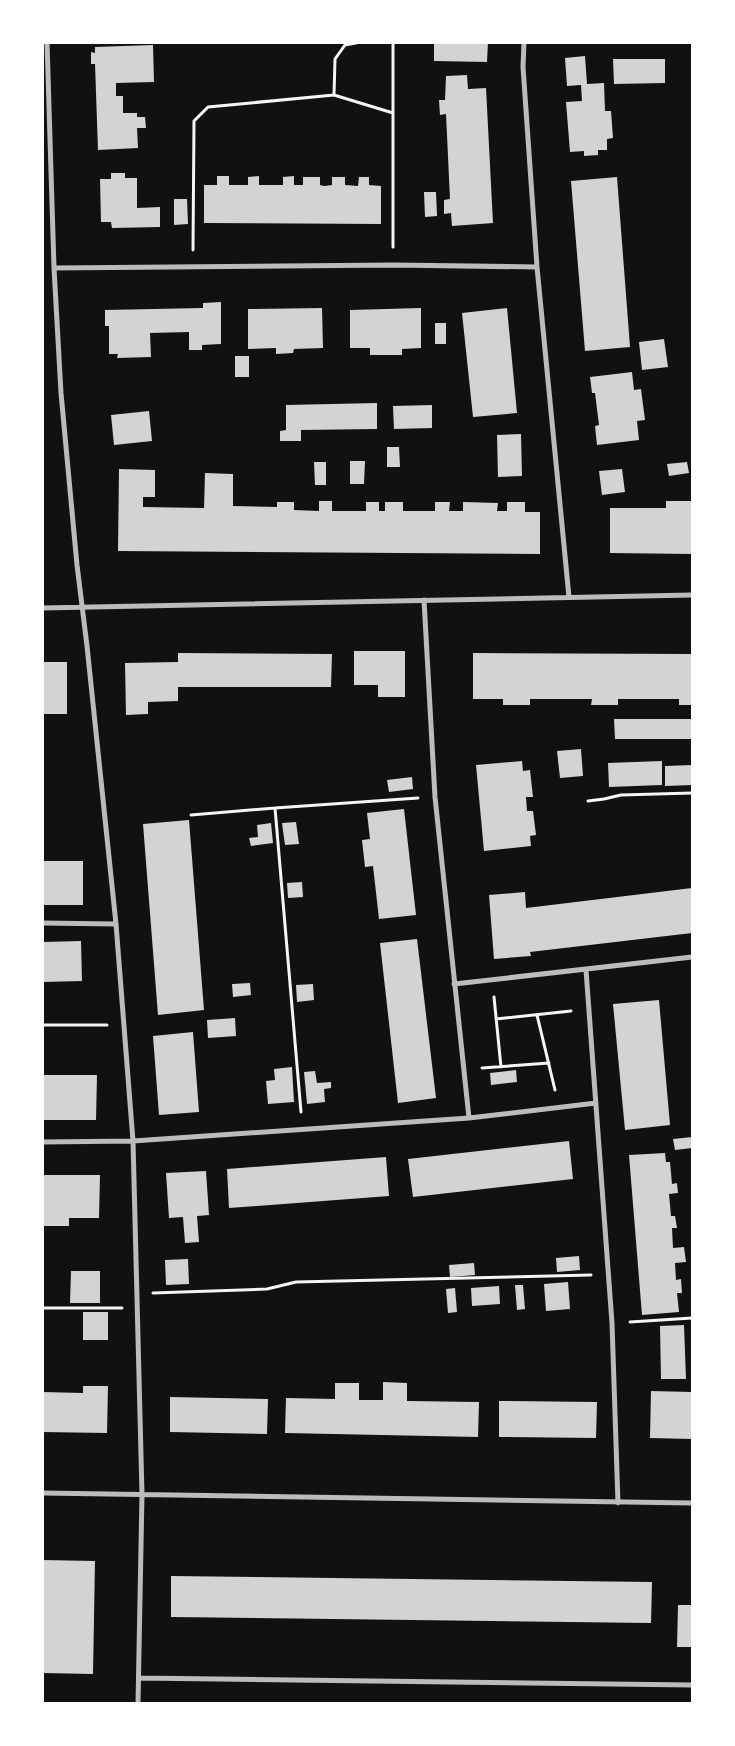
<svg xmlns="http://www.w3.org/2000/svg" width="735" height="1746" font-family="Manrope,sans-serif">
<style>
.building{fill:#d3d3d3}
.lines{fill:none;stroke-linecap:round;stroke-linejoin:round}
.path{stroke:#f5f5f5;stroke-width:3}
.minor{stroke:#bcbcbc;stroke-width:5}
</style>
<rect width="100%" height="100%" fill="#111"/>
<!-- building -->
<path class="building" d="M434,42H488L487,62L434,61Z
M153,45L154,82L116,83V96H123V113H137V117H145L146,128H137L138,148L98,150L95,64H91V52L95,53V47Z
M585,56L587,84L604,83L605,111H611L613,138L607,139V150H598V155L584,156V151L570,152L566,102L582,101L581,85L567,86L565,58Z
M613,59H665V83L614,84Z
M467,75L468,89L486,88L493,223L452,226L451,213L444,214V200L450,199L446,114L440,115L439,100H445L446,76Z
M111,173H125V178H137V208L160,207V227L112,228L111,222H101L100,179H111Z
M217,176H229V185H248V177L259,176V185H283V177L294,176V185H303V177H320V185L324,186L332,185V177H345V185L358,186L359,177H369V185L381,186V224L204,223V185H217Z
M617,177L630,347L585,351L571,181Z
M424,192H436L437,216L425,217Z
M174,199H187L188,224L174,225Z
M221,302V344L202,345V350H189V332L150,333L151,357L117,358L118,354H109V326H105V310L203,308V303Z
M322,308L323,348L294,349L293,353L276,354V348L248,349V309Z
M421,308V348L402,349V355H370V348H350V310Z
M507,308L517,413L473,417L462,313Z
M435,323H446V344H435Z
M664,339L668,367L642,370L639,342Z
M235,356H249V377H235Z
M632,372L634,390L641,389L645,420L637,421L639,440L597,445L595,426L599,425L595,393H592L590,377Z
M377,403V429L301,430V441H280V431L286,430V405Z
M432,405V428L394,429L393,406Z
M149,411L152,441L114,445L111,415Z
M521,434L522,476L498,477L497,435Z
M387,447H399L400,467H387Z
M350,461H365L364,484H350Z
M314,462H326V485H315Z
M687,462L689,473L669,476L667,464Z
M119,469L155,470V497H143V507L204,508L205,473L233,474V506L277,507V502H294V510L319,511V501H332V511H366V502H379V511H385V502H403V511H435V502H450L449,511H463V502L498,503L497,511H507V502H525V512H540V554L118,551Z
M622,469L625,492L602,495L599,471Z
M666,501H692V554L610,553V508H666Z
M354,651H405V697H378V685H354Z
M178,653L332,654L331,687H178V701L148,702V714L126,715L125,663L178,662Z
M473,653L692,654V705H679V699H618V705H591L592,699H530V705H503V699H473Z
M42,662H67V714H42Z
M614,719H691V739H615Z
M581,749L583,776L560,778L557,751Z
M522,761L523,771L530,770L533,797H526L527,811H533L536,835L530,836L531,846L484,851L476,765Z
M662,761V785L609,787L608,763Z
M692,765V785L665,786V766Z
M412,777L413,789L389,792L387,780Z
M404,809L416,915L379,919L373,866L365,867L362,840L370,839L367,813Z
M189,820L204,1010L158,1015L143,824Z
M296,822L299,844L285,845L282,823Z
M271,823L273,843L251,846L249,838L258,837L257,825Z
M42,861H83V905H42Z
M302,882L303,897L288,898L287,883Z
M692,888V933L530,952L531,956L494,959L489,895L525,892L526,908Z
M417,939L436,1098L398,1103L380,943Z
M81,941L82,981L42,982V942Z
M250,983L251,995L233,997L232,984Z
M313,984L314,1000L297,1002L296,985Z
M659,1000L670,1125L625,1130L613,1004Z
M235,1018L236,1036L208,1038L207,1020Z
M193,1032L199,1112L159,1115L153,1036Z
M292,1067L294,1102L268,1104L266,1081L275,1080L274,1069Z
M516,1070L517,1082L491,1085L490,1073Z
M315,1071L317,1083L331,1082V1088L324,1089L325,1102L307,1104L304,1072Z
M42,1075H97L96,1120H42Z
M692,1137V1148L675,1150L673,1139Z
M569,1141L573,1179L413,1197L408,1159Z
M665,1153L666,1162H670L672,1184L677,1183L678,1193L669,1194L671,1216H675L677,1228H672L673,1248L684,1247L686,1262L675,1263L676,1280L681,1279L682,1293H677L679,1312L642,1315L629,1155Z
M386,1157L389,1196L229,1208L227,1169Z
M206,1171L209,1215L197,1216L199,1242L185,1243L183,1217L169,1218L166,1173Z
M42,1175H100L99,1218H69V1226H42Z
M579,1256L580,1270L557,1272L556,1258Z
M188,1259L189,1284L166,1285L165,1260Z
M474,1263L475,1275L450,1277L449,1265Z
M71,1271H100V1303H70Z
M568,1282L570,1309L546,1311L544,1284Z
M515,1285H523L525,1309L517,1310Z
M499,1286L500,1304L472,1306L471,1288Z
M455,1288L457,1312L448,1313L446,1289Z
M83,1312H108V1340H83Z
M684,1325L686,1379H661L660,1326Z
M383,1382L407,1383V1401L479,1402L478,1437L285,1433L286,1398L335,1399V1383H359V1400H383Z
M83,1386H108L107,1433L42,1432V1392L83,1393Z
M651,1391L692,1392V1439L650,1438Z
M170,1397L268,1399L267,1434L170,1432Z
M499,1401L597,1402L596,1438L499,1437Z
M42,1560L95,1561L93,1674L42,1673Z
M171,1576L652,1582L651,1623L171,1617Z
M678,1605H692V1647H677Z"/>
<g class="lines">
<!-- path -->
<path class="path" d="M334,95L335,59L345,45L361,42
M393,247V42
M193,250L194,121L208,107L334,95L393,113
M588,801L604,799L621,795L692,793
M191,815L275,808
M494,997L501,1067
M537,1015L555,1090
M496,1019L571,1011
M42,1025H107
M482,1068L549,1063
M301,1112L275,808L418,798
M153,1293L267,1289L296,1282L591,1275
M42,1308H122
M630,1322L692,1318"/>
<!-- minor -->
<path class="minor" d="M47,42L54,268L61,393L77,565L87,646L116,924L133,1141L142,1494L138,1704
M524,42L523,67L537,267L569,597
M54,268L393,265L537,267
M424,600L435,797L469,1118
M42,608L692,595
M42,923L116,924
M586,970L612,1323L618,1503
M454,984L692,957
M42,1142L133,1141L469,1118L596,1103
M42,1493L692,1503
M139,1678L692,1685"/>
</g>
<!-- border -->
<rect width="735" height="1746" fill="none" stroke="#ffffff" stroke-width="88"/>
</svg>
